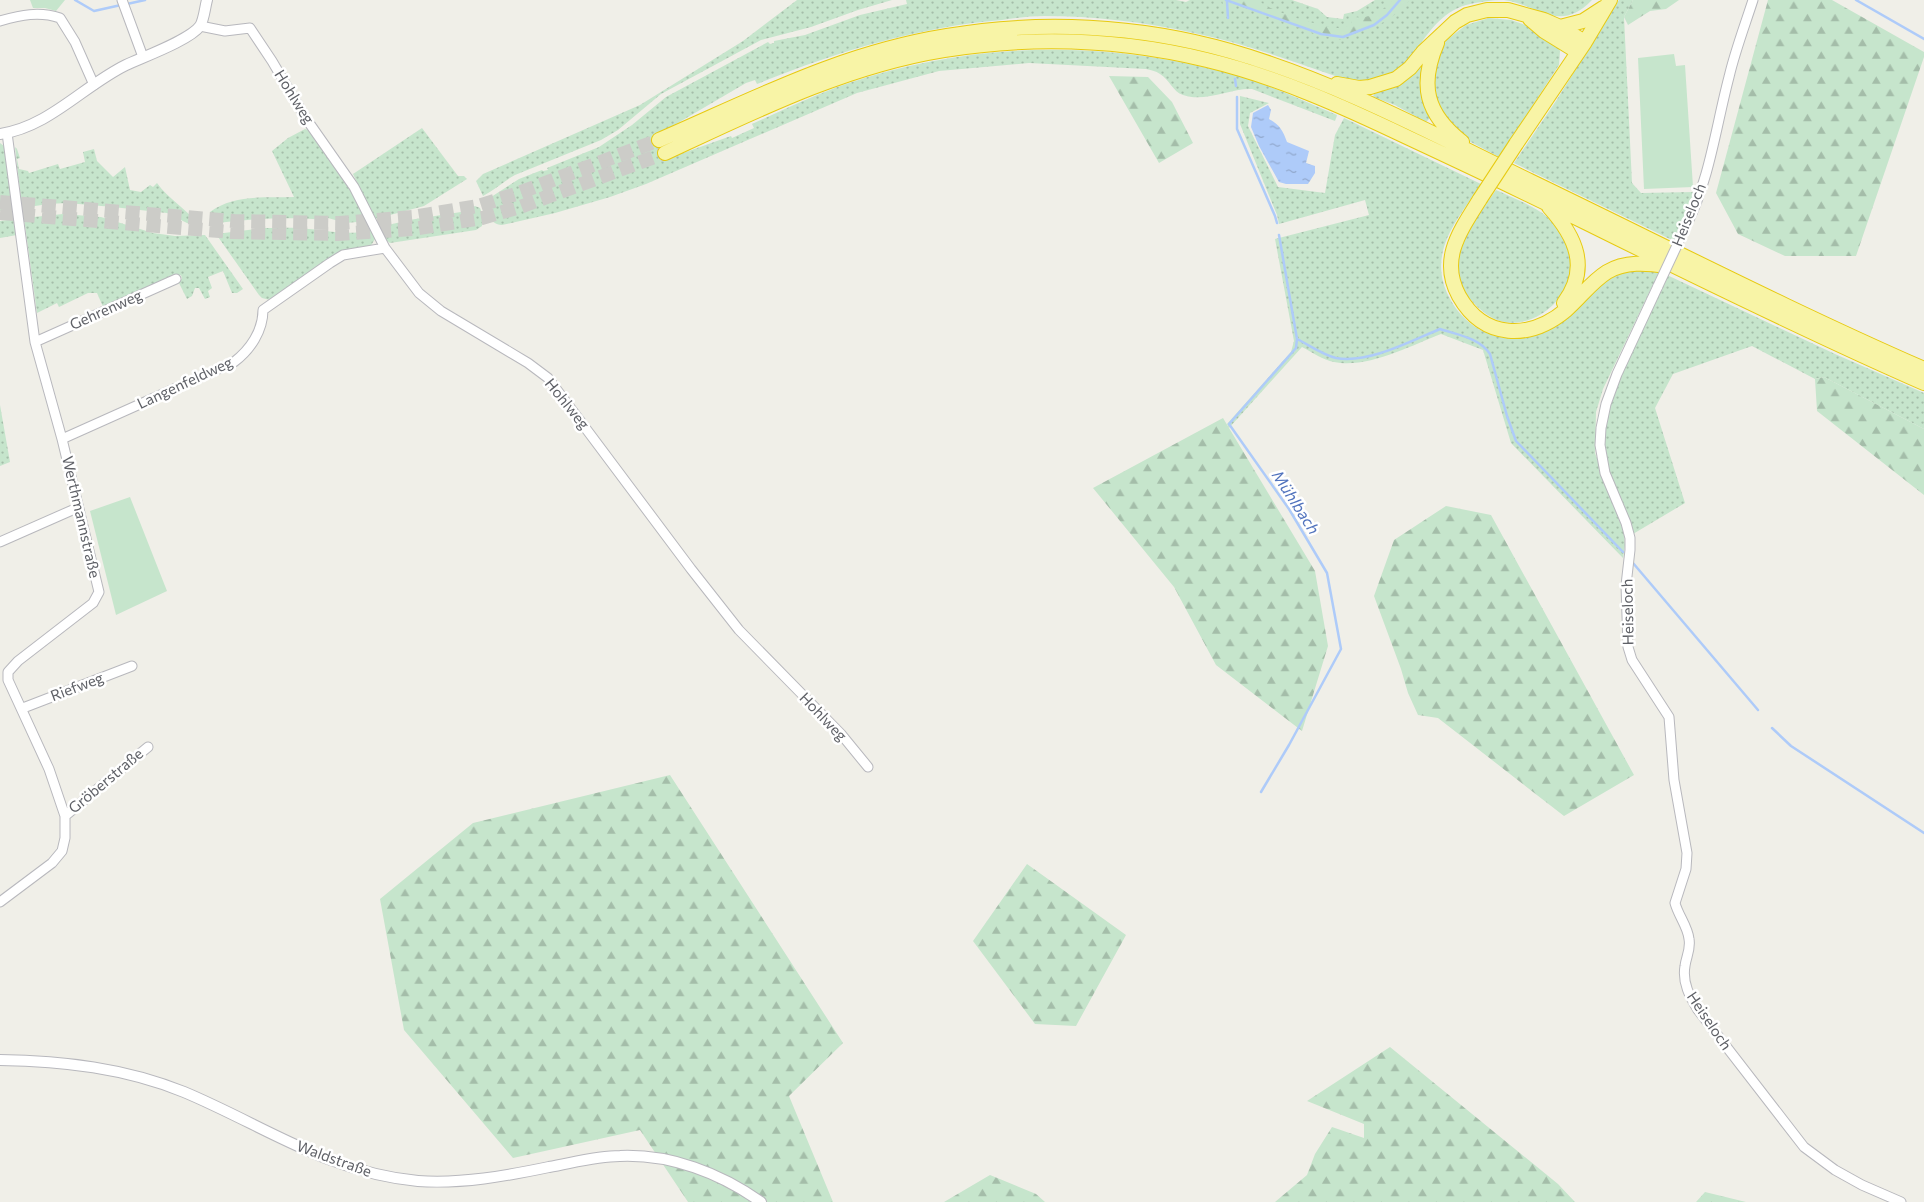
<svg xmlns="http://www.w3.org/2000/svg" width="1924" height="1202" font-family="Commissioner,sans-serif">
<style>
.grass{fill:url(#grass-dots)}
.forest{fill:url(#forest-firs)}
.park{fill:#c6e5cc}
.water{fill:url(#water-ripples)}
.lines{fill:none;stroke-linecap:round;stroke-linejoin:round}
.stream{stroke:#aecbf9;stroke-width:2.5}
.trunk-tunnel{stroke:#ccccc8;stroke-width:14;stroke-dasharray:14 7;stroke-linecap:butt}
.minor-casing{stroke:#b8b8bd;stroke-width:11}
.tertiary-casing{stroke:#b8b8bd;stroke-width:12}
.trunk-casing{stroke:#e7ca10;stroke-width:16}
.minor{stroke:#fff;stroke-width:9}
.tertiary{stroke:#fff;stroke-width:10}
.trunk{stroke:#f8f4a6;stroke-width:14}
.minor-bridge-casing{stroke:#b8b8bd;stroke-width:11;stroke-linecap:butt}
.trunk-bridge-casing{stroke:#e7ca10;stroke-width:16;stroke-linecap:butt}
.minor-bridge{stroke:#fff;stroke-width:9}
.trunk-bridge{stroke:#f8f4a6;stroke-width:14}
.labels{text-anchor:middle;stroke-width:5;stroke-linejoin:round;paint-order:stroke}
.street-label{font-size:15px;fill:#5f6167;stroke:#fff}
.water-label{font-size:16px;font-style:italic;fill:#5173bd;stroke:#fff}
</style>
<defs>
<pattern id="grass-dots" width="8" height="8" patternUnits="userSpaceOnUse" patternTransform="scale(1.25)"><rect width="8" height="8" fill="#c6e5cc"/><path d="M2 2h.1M6 6h.1" fill="none" stroke="#a4bda9" stroke-width="1.8" stroke-linecap="round"/></pattern>
<pattern id="forest-firs" width="22" height="20" patternUnits="userSpaceOnUse" patternTransform="scale(1.25)"><rect width="22" height="20" fill="#c6e5cc"/><path d="M5 1l3.5 6h-7zM16 11l3.5 6h-7z" fill="#a4bda9"/></pattern>
<pattern id="water-ripples" width="26" height="14" patternUnits="userSpaceOnUse" patternTransform="scale(1.25)"><rect width="26" height="14" fill="#aecbf9"/><path d="M2 4q2-2 4 0t4 0M15 11q2-2 4 0t4 0" fill="none" stroke="#91a8cd"/></pattern>
</defs>
<rect width="100%" height="100%" fill="#f0efe8"/>
<!-- grass -->
<path class="grass" d="M797,0H892L858,10L811,27L761,40L661,94L618,130L601,140L515,175C504,181 495,190 483,196L476,181L483,174L640,105L743,41Z
M906,0H1176L1186,2L1190,0H1292L1318,9L1327,17L1343,19L1344,14L1357,11L1375,0H1592C1559,34 1540,5 1504,0C1491,0 1478,2 1466,5C1415,21 1423,80 1354,82C1301,65 1249,44 1194,33C1145,22 1094,16 1044,16C1030,16 1016,18 1002,20C917,27 836,52 757,84L755,80L746,83L659,134L660,146L669,158L731,136L732,138L754,128L752,124C783,110 814,95 846,84C973,40 1114,39 1242,77C1275,87 1306,102 1337,115L1335,121L1252,89C1230,88 1205,103 1183,95C1173,92 1169,79 1160,74C1156,71 1150,70 1146,69L1029,63L939,71L857,93L646,184L610,197L555,213L502,225C489,224 488,213 485,201L519,179L542,170L543,171L548,170L547,168L599,147L632,125L666,97L768,42L770,44L774,43V41L805,35L860,15L907,4Z
M1619,0H1633L1624,17L1632,183L1641,193L1694,192L1674,241L1514,163L1556,101Z
M1489,18L1511,20L1528,26L1556,42L1560,51L1559,65L1499,157L1469,141L1451,129L1444,122L1430,85L1438,51L1448,39L1466,25Z
M1422,65C1419,85 1421,99 1431,117L1426,122L1395,105L1373,97L1374,94L1395,86Z
M1240,96L1269,103L1250,113L1248,126L1278,187L1325,193L1335,135L1344,118L1481,184C1459,218 1428,250 1447,293C1469,341 1523,353 1564,319C1577,307 1587,290 1601,281C1619,270 1639,267 1659,272L1603,389L1596,412L1595,453L1624,533L1625,545L1623,558L1511,443L1483,350L1441,334C1410,346 1367,369 1334,362C1323,360 1312,352 1302,347L1229,428L1227,424L1291,352L1294,341L1275,239L1369,215L1365,200L1279,224L1277,215L1240,124Z
M422,128L458,176H464L467,179L424,206L375,219L353,174Z
M305,129L311,131L350,188L367,221L346,223L328,218L327,220C287,216 250,219 210,224V212C234,194 266,198 294,197L272,151L288,138Z
M0,143L4,146L5,151L13,210L0,211Z
M15,147L17,149L20,158L17,159L19,169L28,171L29,173L58,164L60,169L85,162L83,152L94,149L97,161L113,177L125,167L130,190L141,192L150,185L153,187L157,183C168,199 187,209 199,225L187,223L167,213L113,207L67,203L48,204L22,208Z
M1496,190C1511,197 1534,206 1546,216C1559,227 1570,240 1572,257C1573,263 1570,270 1569,276C1564,303 1534,327 1505,322C1491,320 1480,310 1471,300C1461,289 1456,277 1457,262C1460,234 1481,212 1496,190Z
M475,206L480,208L483,216L482,226L476,230L390,243L386,240L380,227L409,220L461,212Z
M63,214L101,217L153,233L175,236L205,235L243,289L237,293H232L223,271L208,277L212,288L208,291L210,297L205,299L199,288H195L192,296L187,299L178,281L182,279L181,275L104,309L97,293H88L59,307L57,303L37,313L24,218Z
M15,219L17,235L0,238V221Z
M265,228C280,228 294,227 309,229C333,231 347,236 371,230L375,239L370,247L340,253L270,300L262,298L259,295L216,234Z
M1667,275L1835,354L1924,393V429L1824,377L1815,379L1752,346L1673,374L1655,408L1685,503L1633,534L1606,466L1603,447L1607,401Z
M0,405L10,462L0,466Z"/>
<!-- forest -->
<path class="forest" d="M1222,0H1259C1266,11 1326,28 1340,28C1344,27 1348,26 1351,25L1352,17C1373,19 1379,13 1393,0H1410L1389,20L1339,40L1310,32L1237,5L1231,9L1229,14L1225,13Z
M1633,0H1679L1666,9L1650,11L1628,25L1624,17Z
M1768,0H1832L1924,52V57L1856,256H1785L1738,234L1716,193Z
M1109,76L1148,77L1172,102L1193,143L1159,163Z
M1824,377L1924,429V495L1817,411L1815,379Z
M1223,418L1315,571L1328,646L1302,731L1216,665L1174,587L1093,488Z
M1446,506L1491,515L1634,775L1564,816L1438,718L1418,715L1408,693L1401,669L1374,596L1394,540Z
M670,775L843,1043L789,1096L833,1202H688L640,1130L513,1158L404,1030L380,899L473,823Z
M1027,864L1126,935L1076,1026L1035,1024L973,941Z
M1390,1047L1558,1184L1575,1202H1275L1307,1175L1315,1154L1332,1127L1364,1138V1124L1307,1101Z
M990,1175L1036,1194L1045,1202H944Z
M1705,1192L1746,1202H1696Z"/>
<!-- park -->
<path class="park" d="M30,0H65L56,11L45,8H33Z
M1674,54L1676,66L1685,65L1693,187L1644,189L1638,58Z
M130,497L167,591L116,615L90,511Z"/>
<!-- water -->
<path class="water" d="M1268,105L1271,110L1269,119C1280,125 1283,131 1287,142L1309,151L1306,163L1315,166V173L1308,184H1286L1279,182L1259,146L1251,127L1253,113Z"/>
<g class="lines">
<!-- stream -->
<path class="stream" d="M75,0L94,11L121,5
M1226,0L1321,34L1343,37L1374,25L1387,15L1400,0
M1856,0L1924,39
M1227,2L1228,18
M127,4L145,0
M1235,79L1236,86
M1237,97V129L1275,216L1277,223
M1297,339C1309,345 1323,355 1336,358C1368,364 1411,341 1440,329C1458,335 1480,338 1490,354L1507,416L1516,441L1623,552
M1633,563L1758,710
M1772,728L1791,746L1924,833
M1261,792L1289,745L1341,649L1327,573L1289,509L1229,424L1296,348L1297,339L1279,235"/>
<!-- trunk-tunnel -->
<path class="trunk-tunnel" d="M0,202L234,221L339,223L413,217L478,206L516,194L659,140
M0,213L231,232L338,234L413,229L482,218L520,207L665,153"/>
<defs>
<path id="minor" d="M122,0L143,57
M0,21C21,15 39,11 60,18L75,42L94,85
M200,26L225,31L250,28L272,61L305,117L354,187L385,248L419,293L441,311L528,363L548,378L691,569L739,630L841,734L868,767
M1687,224C1710,178 1716,126 1729,77C1735,51 1745,25 1753,0
M1658,286L1617,374L1606,404L1601,428L1600,445L1605,473L1626,523L1630,538V550L1626,585L1628,647L1632,660L1669,717L1674,780L1687,853L1686,869L1675,903C1678,915 1688,927 1689,939C1691,949 1686,957 1685,966C1682,983 1690,997 1698,1010L1804,1147L1835,1170L1862,1185L1901,1202
M35,342L176,279
M62,439L234,362C250,350 263,331 263,310L330,263L343,255L385,248
M0,542L77,508
M23,708L132,666
M65,816L148,747
M0,902L52,863L62,851L65,838V816L49,769L8,680V672L18,661L93,603L99,592L62,439L35,342L7,133"/>
<path id="tertiary" d="M0,134C49,127 83,86 126,65C143,57 190,40 200,26C204,20 205,7 207,0
M0,1060C63,1061 125,1068 184,1092C263,1125 329,1173 418,1181C462,1184 506,1176 549,1167C572,1163 596,1156 620,1156C671,1154 720,1173 761,1202"/>
<path id="trunk" d="M1530,19L1544,31L1578,52
M1560,27L1583,21L1603,8
M1437,43C1419,85 1426,114 1462,142
M1337,84L1359,88L1370,87L1396,79L1410,68L1424,51L1455,22L1467,15L1487,10H1508L1544,20L1560,27L1585,42
M659,140C756,98 841,53 947,36C1040,20 1139,25 1230,51C1335,81 1433,134 1530,181C1661,244 1791,311 1924,369
M1516,144L1585,42L1610,0
M665,153C755,111 845,66 944,50C1031,36 1121,39 1207,60C1278,77 1344,107 1409,138C1469,166 1528,194 1587,223C1698,278 1810,333 1924,383
M1480,199C1460,231 1439,259 1459,296C1484,340 1530,340 1566,310C1580,298 1591,282 1607,272C1625,261 1647,263 1666,266
M1549,207C1576,237 1590,268 1564,303"/>
</defs>
<!-- minor casing -->
<use href="#minor" class="minor-casing"/>
<!-- tertiary casing -->
<use href="#tertiary" class="tertiary-casing"/>
<!-- trunk casing -->
<use href="#trunk" class="trunk-casing"/>
<!-- minor -->
<use href="#minor" class="minor"/>
<!-- tertiary -->
<use href="#tertiary" class="tertiary"/>
<!-- trunk -->
<use href="#trunk" class="trunk"/>
<defs>
<path id="minor-bridge" d="M1658,286L1687,224"/>
<path id="trunk-bridge" d="M1480,199L1516,144"/>
</defs>
<!-- minor-bridge casing -->
<use href="#minor-bridge" class="minor-bridge-casing"/>
<!-- trunk-bridge casing -->
<use href="#trunk-bridge" class="trunk-bridge-casing"/>
<!-- minor-bridge -->
<use href="#minor-bridge" class="minor-bridge"/>
<!-- trunk-bridge -->
<use href="#trunk-bridge" class="trunk-bridge"/>
</g>
<g class="labels">
<!-- street labels -->
<g class="street-label">
<text transform="translate(294 97) rotate(58)" y="5">Hohlweg</text>
<text transform="translate(1689 215) rotate(-68)" y="5">Heiseloch</text>
<text transform="translate(106 310) rotate(-24)" y="5">Gehrenweg</text>
<text transform="translate(185 383) rotate(-25)" y="5">Langenfeldweg</text>
<text transform="translate(567 404) rotate(51)" y="5">Hohlweg</text>
<text transform="translate(81 517) rotate(77)" y="5">Werthmannstraße</text>
<text transform="translate(1628 612) rotate(-91)" y="5">Heiseloch</text>
<text transform="translate(77 687) rotate(-21)" y="5">Riefweg</text>
<text transform="translate(823 717) rotate(46)" y="5">Hohlweg</text>
<text transform="translate(106 781) rotate(-40)" y="5">Gröberstraße</text>
<text transform="translate(1709 1021) rotate(56)" y="5">Heiseloch</text>
<text transform="translate(334 1159) rotate(20)" y="5">Waldstraße</text>
</g>
<!-- water labels -->
<g class="water-label">
<text transform="translate(1296 502) rotate(57)" y="6">Mühlbach</text>
</g>
</g>
</svg>
